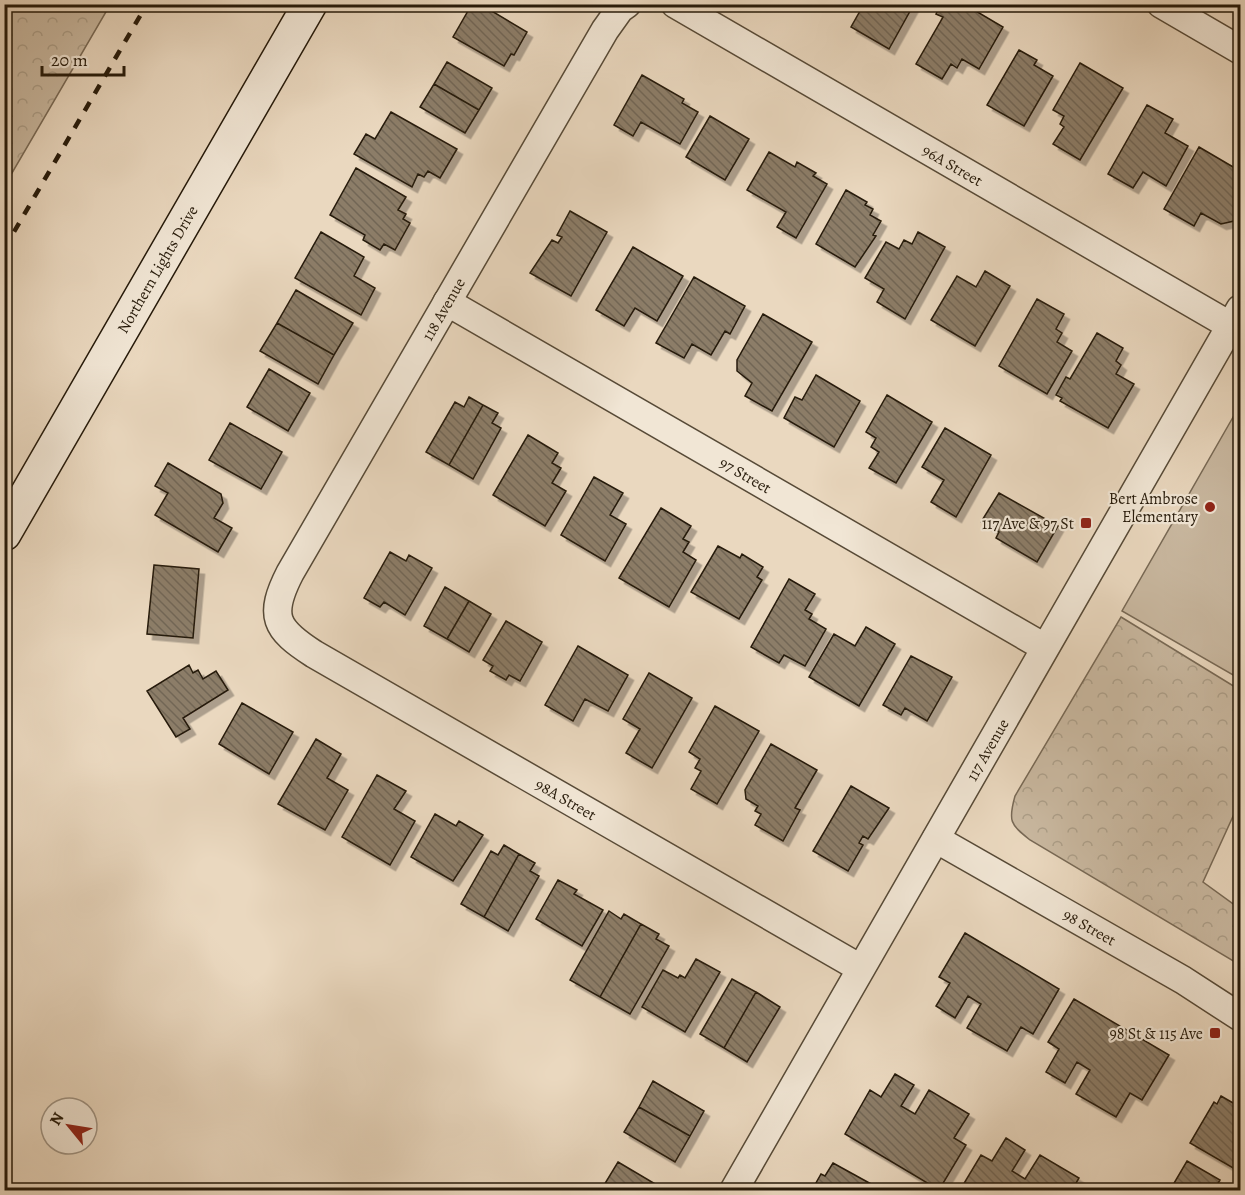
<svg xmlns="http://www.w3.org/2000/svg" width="1245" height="1195" font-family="Alegreya,serif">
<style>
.forest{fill:url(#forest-crowns);stroke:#786955;stroke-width:1.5}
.garden{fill:#c9b8a0;stroke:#786955;stroke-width:1.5}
.building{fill:url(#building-back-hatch);stroke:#261a0a;stroke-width:1.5;filter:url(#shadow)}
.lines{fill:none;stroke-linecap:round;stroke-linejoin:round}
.street-casing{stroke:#574a37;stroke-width:30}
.secondary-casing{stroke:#261a0a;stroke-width:36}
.street{stroke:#f1e6d5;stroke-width:27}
.secondary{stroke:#f1e6d5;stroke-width:33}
.rail{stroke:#261a0a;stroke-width:4.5;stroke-dasharray:10 10;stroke-linecap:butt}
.poi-dot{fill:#8f2418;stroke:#f1e6d5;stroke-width:2}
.labels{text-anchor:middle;stroke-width:4.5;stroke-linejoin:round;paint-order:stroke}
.street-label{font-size:16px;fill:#261a0a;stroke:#f1e6d5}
.poi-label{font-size:16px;fill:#261a0a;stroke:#f1e6d5;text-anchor:end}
</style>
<defs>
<pattern id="forest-crowns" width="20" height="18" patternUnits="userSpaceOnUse" patternTransform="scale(1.5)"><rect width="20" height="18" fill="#c9b8a0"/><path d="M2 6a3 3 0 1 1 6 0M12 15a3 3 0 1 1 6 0" fill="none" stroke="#ac9e88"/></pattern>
<pattern id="building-back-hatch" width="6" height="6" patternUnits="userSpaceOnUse" patternTransform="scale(1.5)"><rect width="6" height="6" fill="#8c7d68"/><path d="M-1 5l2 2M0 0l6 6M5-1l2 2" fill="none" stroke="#726654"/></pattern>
<filter id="shadow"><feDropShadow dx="5.5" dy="5.5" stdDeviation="0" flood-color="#0004"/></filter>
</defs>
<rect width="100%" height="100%" fill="#ead8bf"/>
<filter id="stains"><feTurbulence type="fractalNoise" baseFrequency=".00333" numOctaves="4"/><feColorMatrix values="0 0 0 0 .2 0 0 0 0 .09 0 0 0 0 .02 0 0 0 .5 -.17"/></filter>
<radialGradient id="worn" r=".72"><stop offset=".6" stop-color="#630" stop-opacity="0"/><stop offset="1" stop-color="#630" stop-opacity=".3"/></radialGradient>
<!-- forest -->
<path class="forest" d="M5,4L110,5L5,185L4,5Z
M1121,617L1240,690V801L1203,882L1240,909V965L1030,840C1010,824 1008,821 1015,796Z"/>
<!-- garden -->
<path class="garden" d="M1240,405V679L1122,611Z"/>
<!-- building -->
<path class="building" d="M472,4H480L527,32L514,55L511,54L504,66L453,37Z
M864,4H914L889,49L851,27Z
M941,4H964L1003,27L979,69L962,59L957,68L951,64L942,79L916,64L943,17L936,14Z
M1019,50L1037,60L1034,65L1053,76L1024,126L987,105Z
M447,62L492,88L479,110L434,84Z
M1080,63L1123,88L1080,160L1053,144L1064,127L1060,124L1064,116L1053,110Z
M642,75L684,99L682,103L698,112L680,144L641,122L633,136L614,125Z
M434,84L479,110L465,133L420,107Z
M1147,105L1173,119L1165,133L1188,146L1166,186L1143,172L1133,188L1108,174Z
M391,112L457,149L440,178L428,171L424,177L418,174L412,187L354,154L366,134L375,139Z
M710,116L749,139L725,180L686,157Z
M1199,147L1240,171V209L1234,221L1221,224L1201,213L1194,226L1164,209Z
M769,152L795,167L797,162L816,173L813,176L827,184L796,238L777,227L786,212L747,190Z
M356,168L406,197L398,210L406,214L403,219L410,223L395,250L384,244L380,250L363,240L365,235L330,215Z
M846,190L867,202L865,205L873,209L870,215L881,221L873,235L876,236L855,267L816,244Z
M570,211L607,232L571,296L530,273L552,240L558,243L562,237L557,235Z
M321,232L364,257L354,276L375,288L361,315L295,278Z
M918,232L945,247L905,319L877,302L884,289L865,278L886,242L899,249L904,240L912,244Z
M633,247L683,276L657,321L635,308L624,326L596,310Z
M985,271L1010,286L975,346L931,320L957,276L976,287Z
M694,277L745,306L730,334L725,331L711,355L692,344L684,358L656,343Z
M296,290L353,323L334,355L277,323Z
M1037,299L1064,314L1056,329L1062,333L1057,342L1072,351L1047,394L999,366Z
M763,314L812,342L772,411L745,396L752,383L737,371V360Z
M277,323L334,355L318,384L260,351Z
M1097,333L1123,348L1116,361L1121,365L1116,374L1134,384L1108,428L1060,401L1062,398L1056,395L1066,377L1070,379Z
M269,369L310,393L288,431L247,407Z
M816,375L860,401L834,447L784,418L795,397L802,400Z
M887,395L932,422L896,483L869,468L879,452L871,447L876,438L866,432Z
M469,397L483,405L449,465L426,452L455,402L464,407Z
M483,405L498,413L492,423L501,428L473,479L449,465Z
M230,423L282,452L261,489L209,460Z
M945,428L991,455L956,517L931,502L944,480L922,467Z
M528,435L558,453L552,463L561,468L552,483L566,491L545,526L493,495Z
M168,463L221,494L223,503L214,518L232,528L218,552L155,515L168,493L155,486Z
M594,477L623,493L610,515L626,524L605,561L561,535Z
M999,493L1058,526L1037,562L996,538L999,532L981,522Z
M661,508L691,526L683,539L689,542L683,552L696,560L669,607L619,578Z
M718,546L740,558L742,554L763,567L757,577L762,580L739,619L691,592Z
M390,552L406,561L409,555L432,568L405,615L384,602L380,607L364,598Z
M154,565L199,569L193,638L147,634Z
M789,579L815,594L805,610L812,614L809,619L826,629L805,666L784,655L779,663L751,647Z
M445,587L469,601L447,639L424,626Z
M469,601L491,614L469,652L447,639Z
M506,621L542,642L520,681L509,675L506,680L490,671L493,666L483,660Z
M866,627L895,644L859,706L809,677L834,634L855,646Z
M578,646L628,675L608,711L585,699L573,721L545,705Z
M911,656L952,677L927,721L905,708L901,715L883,705Z
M189,665L193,673L198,670L203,679L216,671L228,690L183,718L190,729L176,737L147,691Z
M649,673L692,698L652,768L626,753L640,729L623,719Z
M242,703L293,732L269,774L219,744Z
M715,706L759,731L717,804L691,789L701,771L695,768L700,759L689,752Z
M316,739L341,754L327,778L348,790L325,830L278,804Z
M771,744L817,770L795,808L800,810L783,841L755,825L761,814L755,811L758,806L746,799L745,790Z
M377,775L406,791L394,809L415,821L390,865L342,837Z
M851,786L889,808L868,839L863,836L859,843L863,845L848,871L813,851Z
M435,814L456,826L459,821L483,835L453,881L411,857Z
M504,845L519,854L484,917L461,904L491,851L498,855Z
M519,854L535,863L530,871L539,876L508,931L484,917Z
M558,880L577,890L574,894L603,910L582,946L536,919Z
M609,911L621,919L624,914L641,924L600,997L570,980Z
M641,924L659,934L656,939L669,946L630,1014L600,997Z
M965,933L1059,989L1033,1034L1021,1027L1007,1051L967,1028L981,1004L968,996L955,1018L936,1006L950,983L939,977Z
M696,959L720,972L685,1032L642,1007L663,970L678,978L680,975L685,978Z
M732,979L756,992L724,1048L700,1034Z
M756,992L780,1007L747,1062L724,1048Z
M1074,999L1169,1055L1142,1100L1130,1093L1116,1117L1076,1094L1090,1070L1077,1062L1065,1083L1046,1072L1059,1049L1048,1042Z
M895,1074L914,1085L901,1106L915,1114L929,1090L969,1114L954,1138L966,1145L939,1190L845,1134L870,1090L881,1097Z
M653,1081L704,1111L690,1136L639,1107Z
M1221,1096L1240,1107V1172L1190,1143L1214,1102L1217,1104Z
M639,1107L690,1136L675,1162L624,1132Z
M1006,1138L1025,1150L1012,1171L1025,1179L1040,1155L1079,1178L1072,1190H960L981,1155L992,1161Z
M1187,1161L1220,1180L1214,1190H1170Z
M618,1162L657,1185L654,1190H601Z
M833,1163L882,1190H812L821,1174L825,1176Z"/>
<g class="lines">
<defs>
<g id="street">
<path id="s1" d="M627,4L620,9L605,30L290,573C268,616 275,629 314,654L860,968"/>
<path id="s2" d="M675,4L1231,326"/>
<path d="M1161,4L1240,50"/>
<path id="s3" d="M447,302L1044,647"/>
<path id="s4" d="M936,839L1183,980L1240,1017"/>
<path id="s5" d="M734,1190L1240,309"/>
</g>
<g id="secondary">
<path id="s6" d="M4,534L310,4"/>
</g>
</defs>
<!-- street casing -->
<use href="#street" class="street-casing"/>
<!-- secondary casing -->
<use href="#secondary" class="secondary-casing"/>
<!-- street -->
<use href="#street" class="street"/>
<!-- secondary -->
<use href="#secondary" class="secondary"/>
<!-- rail -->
<path class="rail" d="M4,249L147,4"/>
</g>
<!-- markers -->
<g class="poi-dot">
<circle cx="1210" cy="507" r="6"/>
<rect x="1080" y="517" width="12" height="12" rx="3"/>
<rect x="1209" y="1027" width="12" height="12" rx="3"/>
</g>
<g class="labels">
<!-- street labels -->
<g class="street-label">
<text dy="6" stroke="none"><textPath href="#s2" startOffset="321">96A Street</textPath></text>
<text dy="6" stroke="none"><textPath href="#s6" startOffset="306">Northern Lights Drive</textPath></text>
<text transform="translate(443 309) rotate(-60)" y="6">118 Avenue</text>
<text dy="6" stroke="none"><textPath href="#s3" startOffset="345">97 Street</textPath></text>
<text dy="6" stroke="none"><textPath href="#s5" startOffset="508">117 Avenue</textPath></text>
<text dy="6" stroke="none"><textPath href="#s1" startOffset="1052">98A Street</textPath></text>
<text dy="6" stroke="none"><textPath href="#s4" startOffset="177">98 Street</textPath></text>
</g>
<!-- poi labels -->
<g class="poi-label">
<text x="1198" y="504">Bert Ambrose<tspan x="1198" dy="18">Elementary</tspan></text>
<text x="1074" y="529">117 Ave &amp; 97 St</text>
<text x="1203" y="1039">98 St &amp; 115 Ave</text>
</g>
</g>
<!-- margin -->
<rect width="1245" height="1195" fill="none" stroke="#ead8bf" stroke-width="24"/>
<rect x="6" y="6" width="1233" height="1183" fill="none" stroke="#261a0a" stroke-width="3"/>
<rect x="12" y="12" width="1221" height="1171" fill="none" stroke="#261a0a" stroke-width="1.5"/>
<!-- north arrow -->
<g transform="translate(69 1126) rotate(300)"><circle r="28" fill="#f1e6d5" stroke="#a09484" stroke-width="1.5"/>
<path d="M0-4.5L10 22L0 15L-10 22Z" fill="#8f2418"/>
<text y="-9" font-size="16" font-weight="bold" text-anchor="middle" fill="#261a0a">N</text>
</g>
<!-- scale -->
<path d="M42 66v9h82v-9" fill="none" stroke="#261a0a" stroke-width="3"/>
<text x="51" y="66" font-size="18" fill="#261a0a" stroke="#f1e6d5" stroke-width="4.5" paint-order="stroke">20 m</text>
<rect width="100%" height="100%" filter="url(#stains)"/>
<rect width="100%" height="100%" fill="url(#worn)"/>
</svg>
